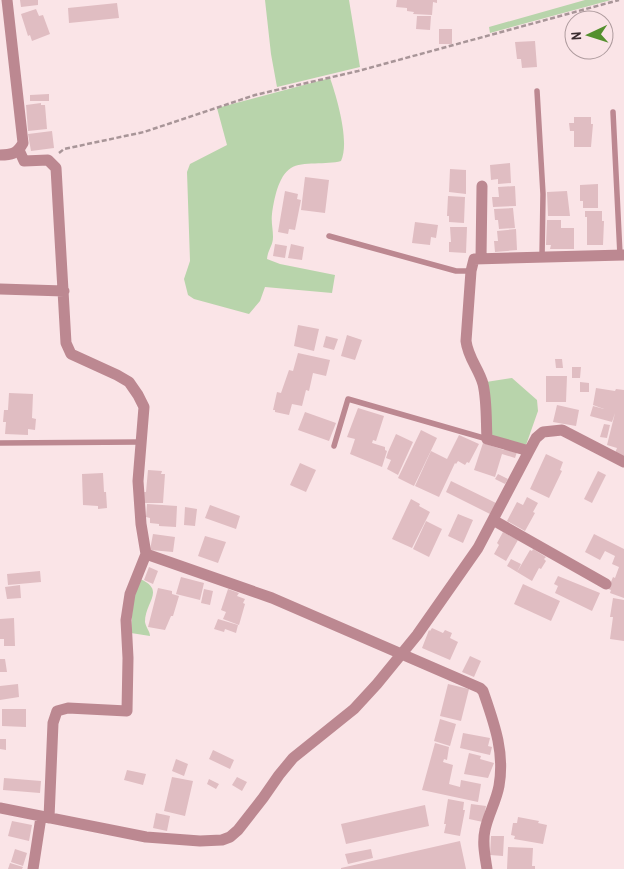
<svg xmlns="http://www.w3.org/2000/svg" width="624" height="869" font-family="'Archivo Narrow',sans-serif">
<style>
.green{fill:#b8d4ab}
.building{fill:#e0bdc2}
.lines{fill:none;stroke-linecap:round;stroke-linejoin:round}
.path{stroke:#a89598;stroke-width:2.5;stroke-dasharray:5 2.5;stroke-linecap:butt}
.service{stroke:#bc8891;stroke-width:5.5}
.minor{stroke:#bc8891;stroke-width:11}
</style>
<rect width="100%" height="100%" fill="#fae4e7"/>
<!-- green -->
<path class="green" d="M265,0H349L360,67L277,87L271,54Z
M585,0H611L490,33L489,27Z
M330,78C337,98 350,142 341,161C327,165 302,161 291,168C278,176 274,200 272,214C271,222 273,229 273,237C273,246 268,249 267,259L280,264L335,275L332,293L265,287L260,301L249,314L194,299L188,295L184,279L190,261L187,172L190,164L227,145L217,108Z
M512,378L537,400L538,411L526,445L490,436L486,382Z
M140,579C166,590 145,602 145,622C146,628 150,631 150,636L131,633L133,598Z"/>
<!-- building -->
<path class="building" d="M20,0H38V5L21,7Z
M397,0H437V3L433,2L432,15L413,14L414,12L407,11V8L396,7Z
M117,3L119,18L69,23L68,8Z
M36,9L39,16L43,15L50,34L32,41L30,35L28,36L21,14Z
M417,16H431L430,30L416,29Z
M439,29H452V44H439Z
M535,41L537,67L522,68L521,59H517L515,42Z
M49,94V101H30V95Z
M41,103V105H45L47,129L28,131L26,105Z
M574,117H591V124H593L591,147H574V131H570L569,123H574Z
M52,131L54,148L31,151L28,134Z
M510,163L511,183L498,184V179L491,180L490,165Z
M450,169L466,170V194L449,192Z
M305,177L329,180L325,213L301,210Z
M598,184V208H583V201H580V185Z
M515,186L516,206L493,207L492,197H499L498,187Z
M285,191L298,194L297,199L301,200L295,230L289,229L288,234L278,232Z
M567,191L570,216H548L547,192Z
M448,196L465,197L464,223L449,222V216H447Z
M513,208L515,228L499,229L498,220H495L494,209Z
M585,211H602V221H604L603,245H587V217H585Z
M547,220H561V228H574V249H550L551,245H546Z
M415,222L438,225L436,238L431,237L430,245L412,243Z
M450,227H467L466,253L449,252V242H451Z
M516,229L517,250L495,252L494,241H498L497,231Z
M275,244L287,246L285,258L273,256Z
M291,244L304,247L302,260L288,258Z
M298,325L319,329L314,351L294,346Z
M347,335L362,340L355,360L341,356Z
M326,336L338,339L334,350L323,347Z
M298,353L330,360L326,376L313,373L309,391L306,390L302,406L292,404L289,415L275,412V410H273L277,392L281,393L289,370L293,371Z
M555,359H562L563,368H556Z
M572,367H581L580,378H572Z
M546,376H567L566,402H546Z
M580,382L589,383V392H580Z
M596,388L615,391L616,389L624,390V456L615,453L617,448L607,445L615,413L612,422L590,416L593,406L604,409L593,405Z
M9,393L33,394L32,418L36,419L35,430L28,429V435L5,434L6,422H3L4,410H8Z
M557,405L579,410L576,426L553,422Z
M358,408L384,416L376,441L373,440L372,443L385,447V450L387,451L382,467L350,454L355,439L347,437Z
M305,412L336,423L329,441L298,430Z
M604,424L610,425L607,438L600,437Z
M421,430L437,438L414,486L398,478Z
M396,434L413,442L398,475L387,469L391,460L386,458L388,452Z
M459,435L479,444L469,463L467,462L465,465L458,461L456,464L455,463L439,497L415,486L431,451L447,459Z
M483,443L504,450L505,448L517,452L515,458L502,454L495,477L474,470Z
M546,454L563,462L560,470L562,471L549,498L530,489Z
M300,463L316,470L306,492L290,485Z
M148,470L162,471L161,474H165L163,503H143L144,492H146Z
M598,471L606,475L592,503L584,499Z
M103,473L104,492H106L107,508L98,509V506L83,505L82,474Z
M498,474L508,479L505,484L495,479Z
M451,481L496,503L490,514L446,492Z
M527,497L538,503L533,512L535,513L525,531L507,521L517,502L523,505Z
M411,499L420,504L419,506L430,512L412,548L392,539Z
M147,504L177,506L176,527L159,526V524L150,523V518L146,517Z
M210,505L240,516L236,529L205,518Z
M185,507L197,509L195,526L184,525Z
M458,514L473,520L463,543L448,536Z
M426,521L442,529L429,557L413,549Z
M503,532L518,540L506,561L494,554L499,545L497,543Z
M153,534L175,537L173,552L150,550Z
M594,534L624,549V598L610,593L611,590L608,589L613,577L615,578L619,567L612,564L615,556L605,551L600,560L585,552Z
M205,536L226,542L218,563L198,556Z
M533,549L546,557L544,559L546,561L541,569L539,568L532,581L517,572L530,550L532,551Z
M511,559L521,564L517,572L507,566Z
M149,567L158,571L153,584L144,580Z
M40,571L41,582L8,585L7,574Z
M558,576L600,593L592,611L555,593L558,586L554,584Z
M181,577L204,583L200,600L176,594Z
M523,584L560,601L551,621L514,604Z
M20,585L21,598L7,599L5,587Z
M158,588L172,591V594L179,596L173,616H171L165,630L148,627Z
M204,589L213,591L210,605L201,603Z
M228,589L239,593L237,596L245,599L243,603L245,604L239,625L223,619L226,612L221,610Z
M613,598L624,600V641L610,639L613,617H610Z
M14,618L15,646H4V639H0V619Z
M218,619L238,625L236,633L225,629L224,632L214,629Z
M432,628L443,633L445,630L452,633L450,638L458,642L450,660L422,648L429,630L430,631Z
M470,656L481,661L474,677L462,672Z
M0,659H5L7,672H0Z
M18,684L19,697L0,700V686Z
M448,684L469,689L461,721L440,716Z
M2,709H26V727L2,726Z
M440,719L456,724L450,746L434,741Z
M463,733L490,738L488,746L492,747L490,755L460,748Z
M0,739H6V750L0,749Z
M435,743L449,747L447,760L444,759L443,762L453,765L449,784L460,787L461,780L481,784L478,802L422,790Z
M213,750L234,760L230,769L209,759Z
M469,753L481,756L480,759L494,763L488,778L464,774Z
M176,759L188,764L184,776L172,771Z
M127,770L146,774L143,785L124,780Z
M172,777L193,781L185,816L164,811Z
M237,777L247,782L242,791L232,785Z
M4,778L41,781L40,793L3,790Z
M209,779L219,784L216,789L207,784Z
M448,799L464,802L463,810H465L460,836L444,833L446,824H444Z
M471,804L486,806L483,822L469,819Z
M425,805L429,826L346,844L341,824Z
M156,813L170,816L167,831L153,828Z
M518,817L539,821L538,823L547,825L543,844L514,839L515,836L511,835L513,823H517Z
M12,821L32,825L29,841L8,836Z
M491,836H504L503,856L490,855Z
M460,841L466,869H341V868Z
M508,847L533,848L532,866H535V869H507Z
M15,849L27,853L23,866L11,862Z
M371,849L373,858L348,864L345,854Z
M10,863L23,867L22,869H8Z"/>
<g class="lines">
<!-- path -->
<path class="path" d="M59,153L64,149L144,132L255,95L358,71L619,0"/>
<!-- service -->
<path class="service" d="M537,91L543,194L542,258
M613,112L620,255
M329,236L456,271H471
M0,443L140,442
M334,446L348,399L487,439"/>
<!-- minor -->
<path class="minor" d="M19,150L24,161L48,160L56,168L66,343L71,354L117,375L129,382L138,395L144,407L138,481L141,524L146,554L272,598L480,688L483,691C494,723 505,752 499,786C496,802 488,815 485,830C482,843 485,856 487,869
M0,155C11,155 17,154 23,143L7,0
M481,259L482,186
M0,289L64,291
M529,451L487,439C486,421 487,401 483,384C479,369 468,358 466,341L471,271L474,259L624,255
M493,520L606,584
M0,808L146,837L200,841L222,840L230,837L238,830L263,798L279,775L293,758L354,709L377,684L417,635L478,548L529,451L536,438L543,432L562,430L624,462
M49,818L53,723L57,711L68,708L127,711L128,658L126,620L130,594L146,554
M33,869L41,817"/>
</g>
<!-- north arrow -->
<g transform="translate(589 35) rotate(266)"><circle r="24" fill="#fae4e7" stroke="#ad9a9d"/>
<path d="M0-4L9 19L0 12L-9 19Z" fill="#54902e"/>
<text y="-8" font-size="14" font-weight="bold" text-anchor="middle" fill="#3a2c2f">N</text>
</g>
</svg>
